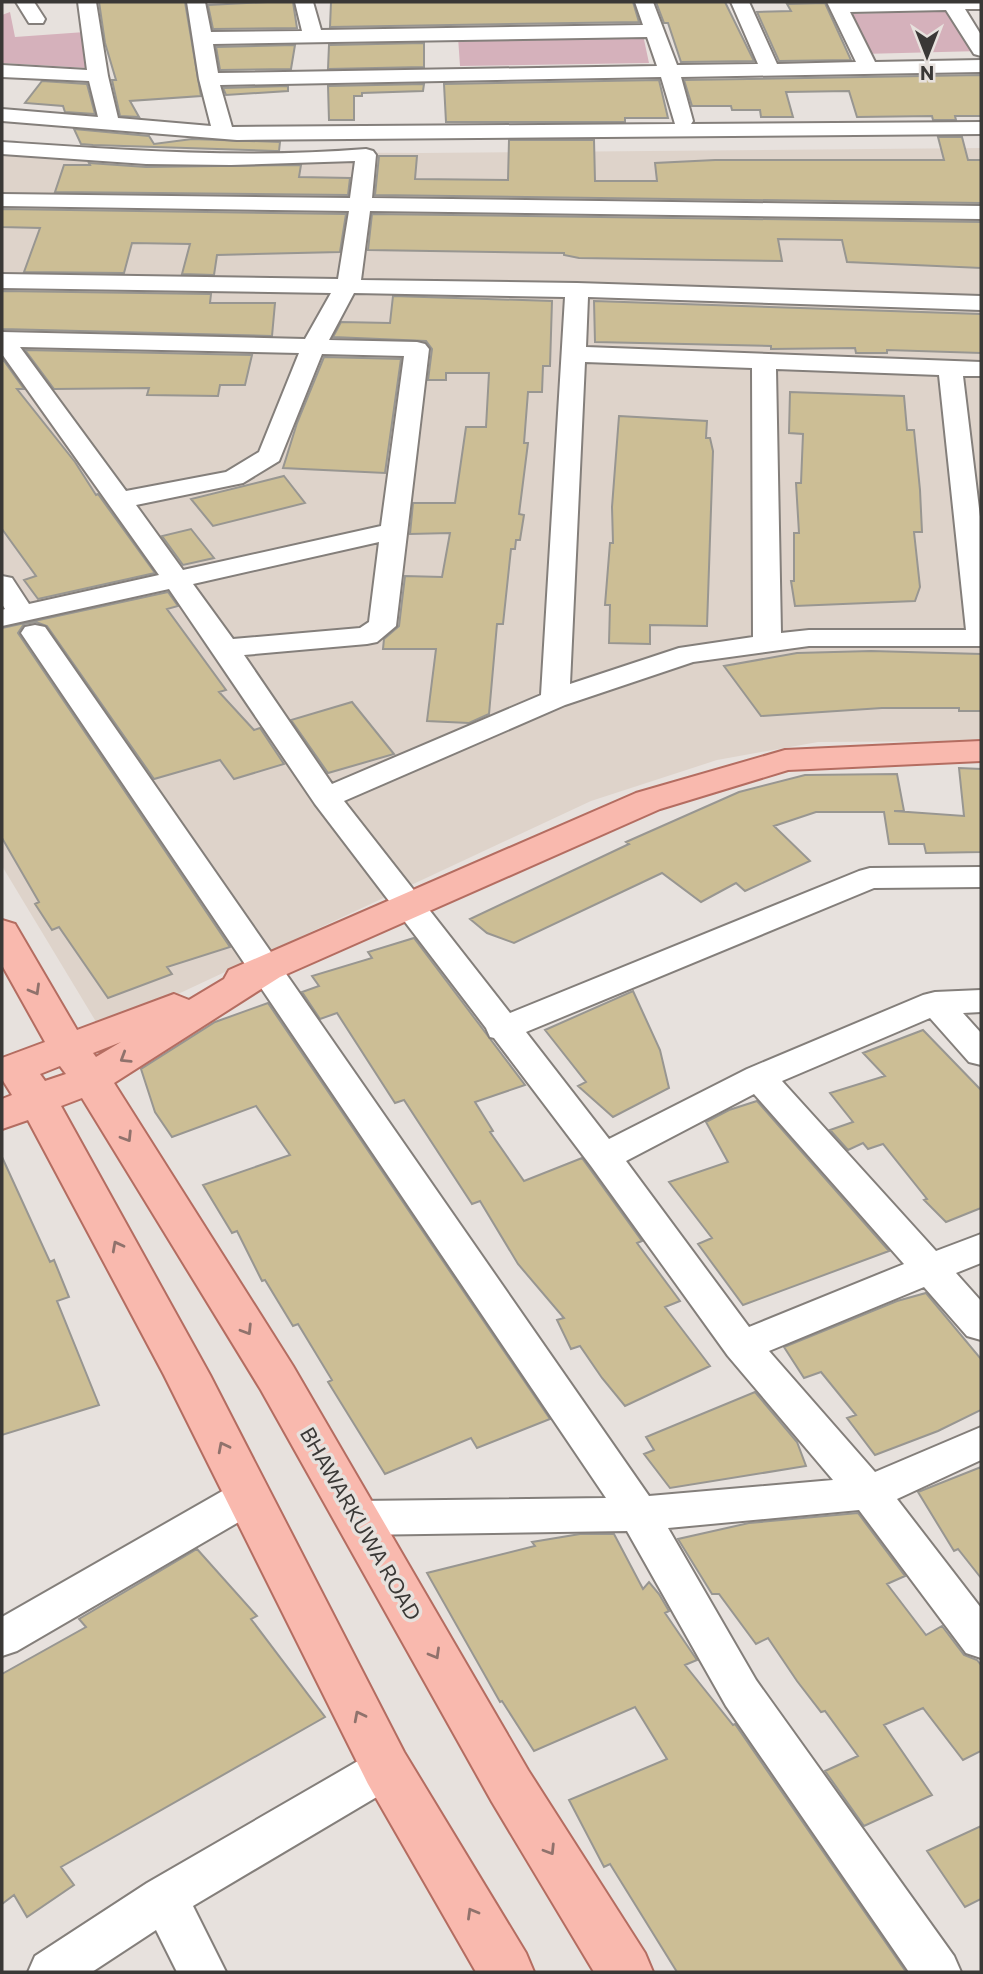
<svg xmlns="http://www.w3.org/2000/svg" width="983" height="1974" font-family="Commissioner,sans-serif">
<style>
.built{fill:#ded3ca}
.green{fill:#d5b1bb}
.building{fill:#ccbe95;stroke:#989691;stroke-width:2}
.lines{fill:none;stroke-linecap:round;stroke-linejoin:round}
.minor-casing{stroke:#847f7b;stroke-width:4}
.major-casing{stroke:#b46d61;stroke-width:4}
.minor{fill:#fff;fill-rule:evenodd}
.major{fill:#f9b9ae;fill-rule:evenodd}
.oneway{stroke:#90726c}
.labels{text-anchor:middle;stroke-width:7;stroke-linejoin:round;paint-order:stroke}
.near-street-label{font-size:21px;fill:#3a3836;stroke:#e7e1dd}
</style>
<rect width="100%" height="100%" fill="#e7e1dd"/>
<!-- built -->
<path class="built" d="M2,143L62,148L193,152L421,153L981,148V741L818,742L717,760L591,801L101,1030L2,866Z"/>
<!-- green -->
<path class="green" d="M963,11L981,51L862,54L845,14Z
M10,12L15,37L85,32L88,68L2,63V15Z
M643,35L649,63L460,66L458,37Z"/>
<!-- building -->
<path class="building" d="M99,2H185L201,96L130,101L139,117L120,116L112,80H116L105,43Z
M267,2H293L297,28L213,29L208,5Z
M331,2H633L639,22L330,27Z
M656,2H725L754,61L681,62L668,23H664Z
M825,3L851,60L779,61L757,12L791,11L787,4Z
M424,43V67L328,69L329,45Z
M295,45L291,69L220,70L216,47Z
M981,75V116H955L956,120H933L932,116L857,117L849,91L786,92L793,117H761L760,110H732L731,106H692L684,80Z
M659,80L668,118H625V122H446L444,84Z
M42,81L87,84L95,114L65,112L63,106L25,103Z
M424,84L423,91L362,93V96H354V120H329L328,86Z
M288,86V91L226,95L223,88Z
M74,129L149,136L154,144L192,139L280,142L279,151H275L93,145L81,144Z
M938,137H962L968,160H981V203L375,195L379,156H417L415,179L508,180L509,140H594L595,181H657L655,163L715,160H944Z
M89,163L146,167L301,165L299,177L350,178L348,195L55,192L64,165H90Z
M2,209L346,214L340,252L217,255L214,275L182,274L190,244L132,243L124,273L24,272L40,228L2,227Z
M372,214L981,222V268L847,262L842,240L778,239L782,261L579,258L564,255V253L368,250Z
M2,291L211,294L210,303H275L272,336L2,329Z
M393,296L552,301L550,366H543L542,392H528L524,443H528L519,514L524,515L520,540H516L515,549H511L503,624H497L489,714L469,723L427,721L436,649H383L384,639L399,626L405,576L442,577L450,533L410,534L413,503H455L466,427H486L489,373H446V380H428L432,349L426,341L333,337L341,322L390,323Z
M594,301L981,314V353L887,350V353H856L855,348L771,349V346L595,342Z
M25,350L252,355L245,385H220L218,396L147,395L149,388L54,389Z
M324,357L401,359L385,473L283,468L297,423Z
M2,358L24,389H17L75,462L96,495L98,494L155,573L38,599L24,580L36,576L2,529Z
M790,392L904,396L907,430H914L920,490L922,532H914L920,587L915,601L795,606L791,581H794V533H799L796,483H801L803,434L789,433Z
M619,416L707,421L706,438H710L713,451L707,626L650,625V644L609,643L610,605H605L610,543H613L612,507Z
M284,476L305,503L213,526L191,499Z
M191,529L214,558L183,565L162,536Z
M168,592L178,606L167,609L226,690L219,692L254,730L260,728L284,764L234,779L220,760L154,779L47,626L36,622L24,624L18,633L230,947L167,967L172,974L108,998L59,927L52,930L35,904L39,902L2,838V628Z
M871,651L981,654V711H959V708H882L761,716L724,666L797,653Z
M352,702L394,754L328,773L291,720Z
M959,768L981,769V852L926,853L924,844H889L884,812H816L774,826L810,861L745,891L736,883L701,902L662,873L514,943L487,933L470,919L629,844L626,842L739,792L805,775L897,774L904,811H894L964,816Z
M414,938L525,1085L475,1102L493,1131L490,1132L524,1181L582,1158L642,1241L637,1243L680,1301L665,1307L710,1366L625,1406L602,1378L580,1346L571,1349L557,1320L564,1318L518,1264L480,1201L472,1204L404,1100L395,1103L337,1013L320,1019L302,992L319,986L312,976L372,958L368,952Z
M633,991L660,1050L669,1088L613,1117L578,1086L586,1082L545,1030Z
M268,1003L550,1419L477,1448L471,1438L385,1474L328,1382L332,1380L298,1324L293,1326L265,1280L262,1281L237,1231L232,1233L203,1185L290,1155L256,1106L172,1137L155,1112L141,1069L215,1022Z
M923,1030L981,1090V1208L946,1222L924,1200L927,1199L883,1144L868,1149L863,1143L848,1150L830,1130L853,1122L830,1093L885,1076L863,1053Z
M757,1101L889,1251L743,1305L698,1244L712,1238L669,1182L728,1162L706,1122L729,1110Z
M2,1157L50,1262L54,1260L69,1297L57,1301L99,1405L2,1435Z
M926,1293L981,1359V1410L938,1431L875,1455L847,1418L856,1415L821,1372L804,1378L784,1347L897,1301Z
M755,1392L797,1442L806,1466L670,1488L644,1454L654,1450L646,1437Z
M981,1467V1578L958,1549L954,1551L918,1492Z
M858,1513L905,1576L887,1584L926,1635L942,1626L964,1655L977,1660L981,1665V1751L963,1760L923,1708L884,1725L932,1795L864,1826L825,1771L858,1756L825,1711L821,1712L797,1681L768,1638L756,1644L719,1594H712L678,1539L749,1523Z
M580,1534H614L643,1589L649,1582L659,1594L669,1611L665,1613L697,1660L685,1665L733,1725L735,1724L906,1972H677L610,1864L604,1867L569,1800L667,1759L635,1707L534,1751L502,1701L500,1702L427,1573L535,1546L532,1542Z
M197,1549L257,1616L251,1619L325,1717L61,1867L74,1885L27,1917L14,1895L2,1904V1674L86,1627L79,1619Z
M981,1826V1899L965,1907L927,1851Z"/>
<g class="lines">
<defs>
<path id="minor" d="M16,2H34L45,19L43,23H29Z
M78,2H96L108,76L118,118L211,126L199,79L187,2H205L211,32L302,31L295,2H313L321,30L643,25L635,2H653L677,65L758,64L731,2H749L777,64L856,62L827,2H981V9H965L981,35V56L974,54L946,10L850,12L875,62L981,60V72L681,77L693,121L691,124L981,122V134L237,140L2,121V109L98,117L89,81L2,77V65L87,70ZM647,37L657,66L218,73L213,44ZM661,77L675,124L232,127L220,85Z
M2,142C123,150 245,159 366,149L373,151L376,155L372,198L981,206V219L370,211L361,280L577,283L981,296V310L588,297L586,347L981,362V376H963L981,525V646H809L693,662L565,705L344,801L510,1013L859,871L870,868L981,867V887L874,888L526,1032L609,1139L747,1069L923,995L935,992L981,990V1012L963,1013L981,1033V1065L969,1062L930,1018L782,1081L936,1251L981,1234V1263L956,1273L981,1301V1340L967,1336L924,1287L769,1351L875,1472L981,1427V1460L897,1499L981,1608V1658L966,1653L859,1510L668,1528L756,1680L954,1956L961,1972H909L726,1706L627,1531L357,1535L342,1530L336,1518L342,1506L357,1501L606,1498L21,633L25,627L35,625L45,627L649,1496L833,1480L728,1356L591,1166L494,1038L490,1037L486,1028L315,804L169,589L2,626V610L5,609L2,604V576L12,578L29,604L159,575L2,354V332L305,339L331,293L2,288V274L338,279L349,211L2,206V194L350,198L355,161L231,165L146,164L2,154ZM354,293L565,297L541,695L332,784L244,655L367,644L377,642L396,626L429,349L425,344L417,342L329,340ZM20,347L299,353L259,452L226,472L126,491ZM322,354L404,356L381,526L183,570L136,505L243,483L279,461ZM585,362L752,368L753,637L679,648L570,684ZM776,369L939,375L966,630H809L781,633ZM379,542L369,622L360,628L233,639L193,584ZM754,1094L904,1264L749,1327L626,1161Z
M247,1481L261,1485L267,1497L261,1509L17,1651L2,1656V1617L233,1485Z
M386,1748L402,1754L408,1768L402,1782L193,1906L226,1972H177L156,1930L92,1972H28L35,1956L147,1883L370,1754Z"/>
<path id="major" d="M981,741V761L788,770L660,809L280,977L114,1083L293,1366L528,1770L645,1953L653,1972H594L492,1802L261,1390L82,1098L61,1106L210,1375L404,1752L526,1953L534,1972H476L368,1784L164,1375L28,1120L2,1129V1099L12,1095L2,1079V1058L45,1042L2,965V920L15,924L77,1030L174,994L189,1000L224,979L229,970L636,793L785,750ZM121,1042L96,1057L93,1053ZM60,1066L66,1074L45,1081L40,1074Z"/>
</defs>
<!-- minor casing -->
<use href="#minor" class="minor-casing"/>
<!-- major casing -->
<use href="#major" class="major-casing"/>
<!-- minor -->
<use href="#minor" class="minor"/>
<!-- major -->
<use href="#major" class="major"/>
</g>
<!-- one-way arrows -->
<defs><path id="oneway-chevron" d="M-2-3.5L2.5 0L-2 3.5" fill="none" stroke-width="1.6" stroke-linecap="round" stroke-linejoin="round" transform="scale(1.75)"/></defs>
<g class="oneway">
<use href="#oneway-chevron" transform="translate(35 990) rotate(60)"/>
<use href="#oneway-chevron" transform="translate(125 1058) rotate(148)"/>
<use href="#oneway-chevron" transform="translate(127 1137) rotate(58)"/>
<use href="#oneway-chevron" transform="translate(117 1246) rotate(-118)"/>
<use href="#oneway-chevron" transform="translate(247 1330) rotate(58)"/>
<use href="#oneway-chevron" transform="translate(223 1447) rotate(-117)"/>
<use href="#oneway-chevron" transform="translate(435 1654) rotate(60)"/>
<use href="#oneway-chevron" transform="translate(359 1716) rotate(-117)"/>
<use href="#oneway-chevron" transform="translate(550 1850) rotate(58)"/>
<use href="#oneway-chevron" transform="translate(472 1913) rotate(-120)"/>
</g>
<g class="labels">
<!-- near-street labels -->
<g class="near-street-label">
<text transform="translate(360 1524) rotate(60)" y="7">BHAWARKUWA ROAD</text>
</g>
</g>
<!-- border -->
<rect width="983" height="1974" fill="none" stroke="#3a3836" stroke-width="7"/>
<!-- north arrow -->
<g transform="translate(927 56) rotate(180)" stroke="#e7e1dd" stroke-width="5" paint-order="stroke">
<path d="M0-5L12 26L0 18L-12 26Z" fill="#3a3836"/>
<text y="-10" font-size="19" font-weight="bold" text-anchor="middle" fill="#3a3836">N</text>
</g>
</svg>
